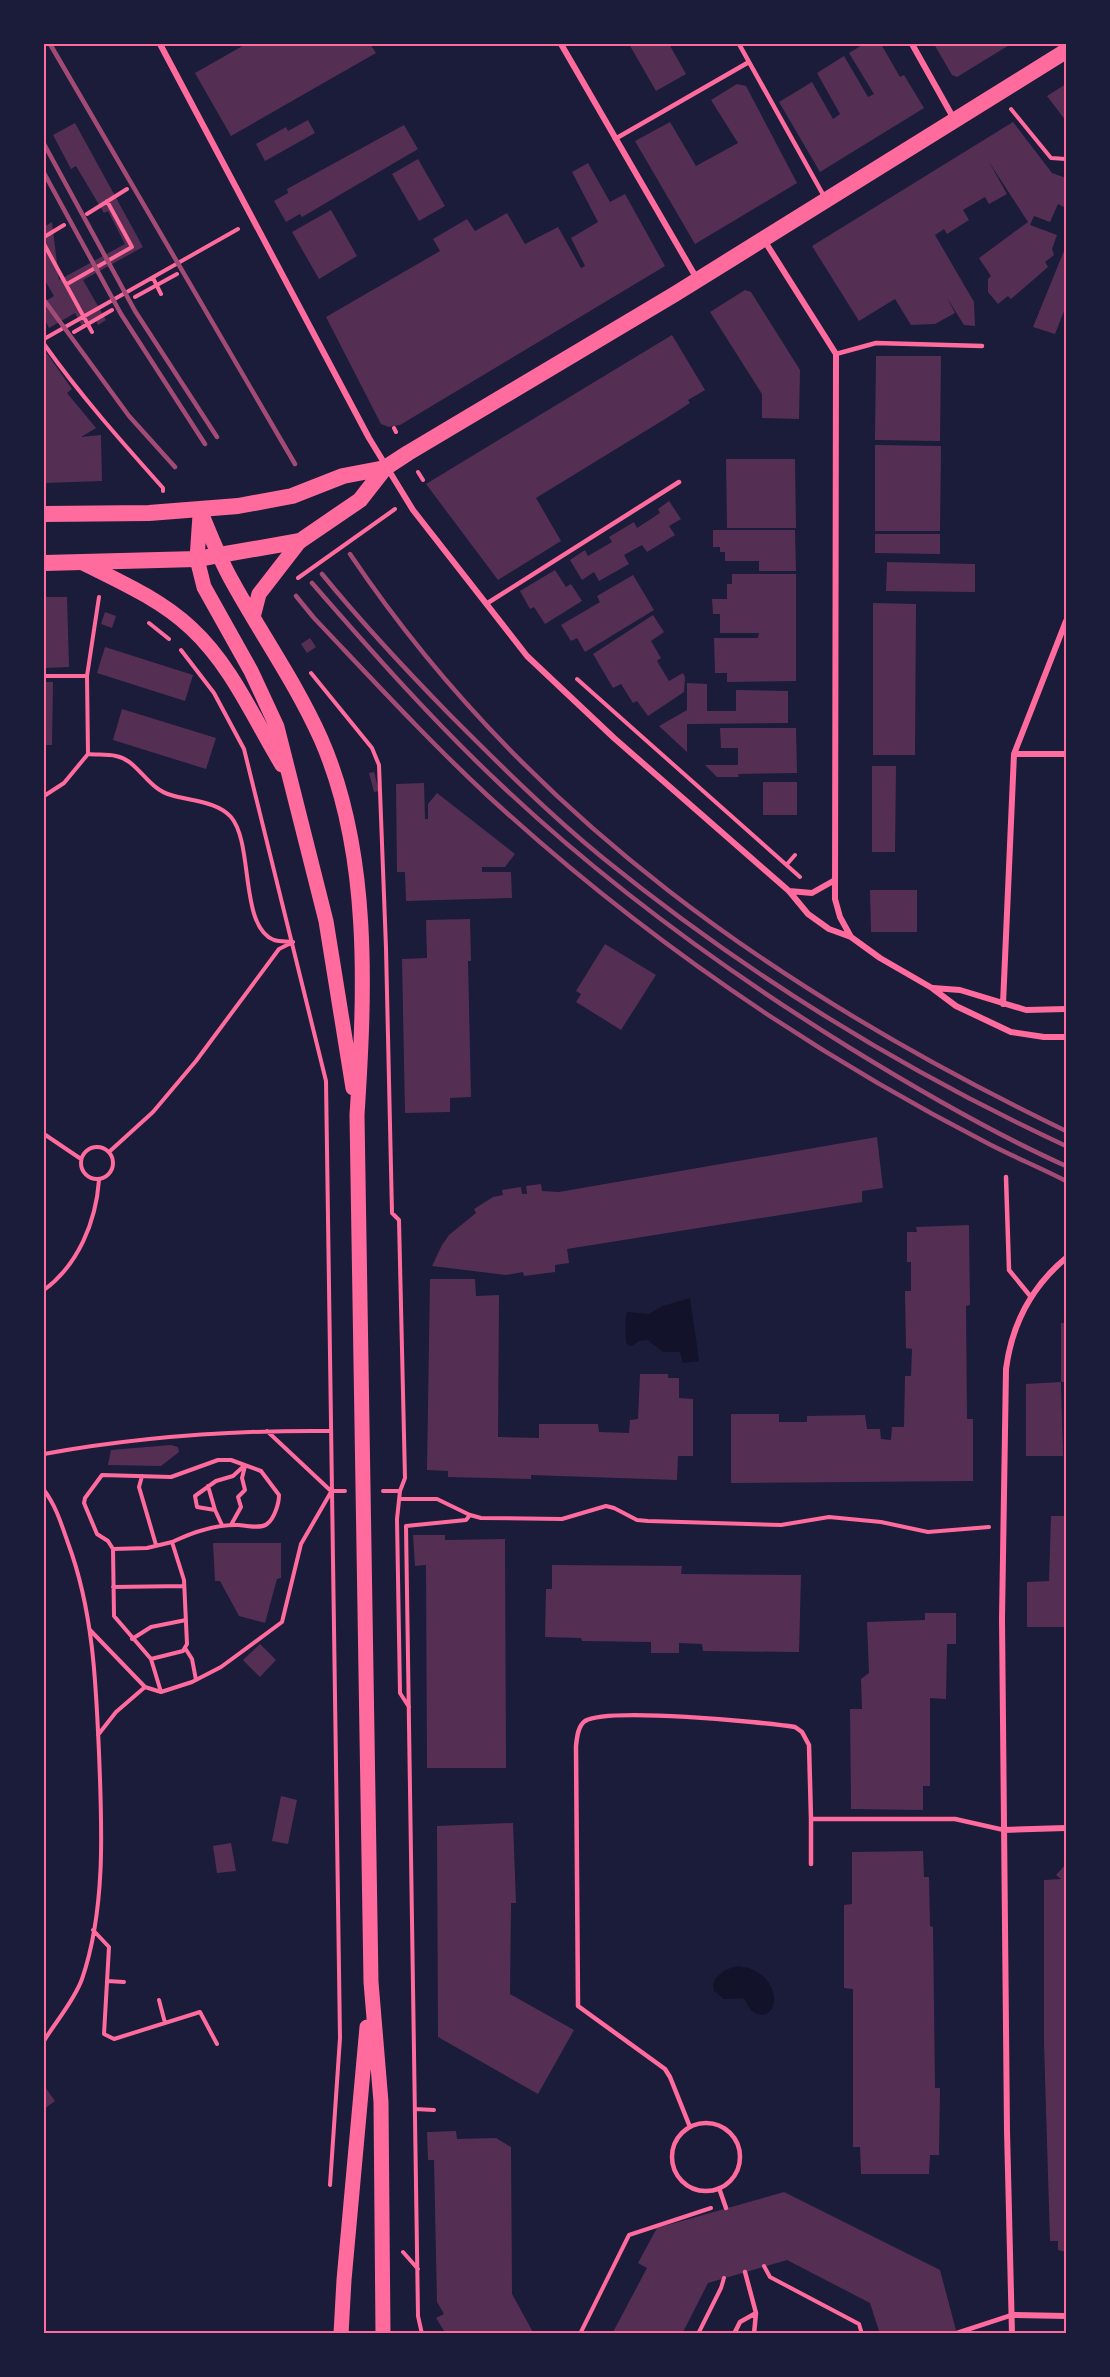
<svg xmlns="http://www.w3.org/2000/svg" width="1110" height="2377" font-family="'Titillium Web',sans-serif">
<style>
.water{fill:#12122b}
.building{fill:#542f53}
.lines{fill:none;stroke-linecap:round;stroke-linejoin:round}
.path{stroke:#ff6b9d;stroke-width:4}
.service{stroke:#ff6b9d;stroke-width:4.5}
.minor{stroke:#ff6b9d;stroke-width:6}
.primary{stroke:#ff6b9d;stroke-width:15}
.trunk{stroke:#ff6b9d;stroke-width:16}
.rail{stroke:#a44b75;stroke-width:4.5}
.neatline{fill:none;stroke:#ff6b9d;stroke-width:2}
</style>
<rect width="100%" height="100%" fill="#1b1b3a"/>
<!-- water -->
<path class="water" d="M690,1298L699,1361L683,1363L680,1352H663L648,1340L639,1341L632,1346L627,1345C625,1340 625,1318 627,1312L649,1314L663,1306Z
M738,1966C786,1972 780,2025 755,2013C749,2010 748,2002 743,1998L724,1999L714,1991L713,1985L715,1979L725,1970Z"/>
<!-- building -->
<path class="building" d="M246,44H370L376,53L231,136L195,73Z
M629,44H669L686,74L656,91Z
M864,44H881L900,77L904,75L924,108L820,172L779,102L812,82L833,119L840,114L817,73L844,56L868,97L874,94L849,53Z
M934,44H1011L957,77L952,75Z
M737,84L746,86L797,183L695,244L635,141L670,122L696,166L738,143L711,100Z
M1066,84V121L1047,96Z
M308,120L315,133L265,161L256,144L286,127L288,131Z
M1013,122L1052,173L1066,178V208L1058,204L1050,222L1034,216L1030,225L1057,235L1052,249L1054,255L1045,262L1048,267L1011,299L1008,296L998,304L988,292V279L991,276L979,258L1028,222L989,162L1007,194L989,204L985,197L963,210L969,220L947,234L944,229L935,235L974,302L975,326L964,325L947,298L955,313L935,324L911,325L895,299L859,321L812,246Z
M75,123L143,247L83,280L106,320L98,325L96,320L83,328L75,313L49,328L44,318V302L54,296L44,279V227L52,222L59,280L125,244L108,211L104,213L76,166L71,169L53,135Z
M404,125L418,149L302,217L300,214L286,222L274,201L288,193L287,189Z
M418,159L445,206L419,221L392,174Z
M588,163L610,202L625,194L665,266L400,425L389,427L381,424L326,317L440,251L433,239L467,219L475,231L507,213L525,244L558,227L581,268L585,266L571,238L598,222L572,172Z
M331,210L357,256L319,279L292,232Z
M1066,246V306L1055,334L1033,327Z
M745,290L751,292L800,370L799,419L762,418V394L710,312Z
M672,335L705,390L688,400L690,403L665,419L536,498L561,541L498,580L426,484Z
M44,349L72,389L67,393L96,428L81,437L101,435L102,481L44,483Z
M876,356H941L940,441L875,440Z
M875,445L941,446L940,531H875Z
M726,459H795L796,528H727Z
M669,501L681,519L669,526L675,535L647,552L642,545L624,555L629,564L599,581L594,572L582,580L570,560L585,550L588,556L612,542L609,537L634,522L637,528L660,513L658,509Z
M713,530H795L796,571H759V561H725V552H720V547H713Z
M875,534H940V554L875,553Z
M887,562L975,564V592L886,591Z
M555,570L566,587L571,584L582,601L545,624L534,607L530,609L520,591Z
M732,574H796V681L727,682V673H715L714,638H758L759,633H720V614H713L712,599H727V584H732Z
M633,575L654,610L585,652L577,638L571,641L561,625L600,602L597,596Z
M44,597H67L69,667L44,668Z
M873,603L916,604L915,755H873Z
M105,612L116,616L112,628L101,624Z
M653,615L664,632L651,641L661,658L657,661L669,681L683,673L685,677L684,692L648,716L637,701L633,703L621,684L613,688L593,654Z
M310,638L316,647L307,653L301,644Z
M105,647L193,675L185,701L97,673Z
M44,682H53L52,745H44Z
M687,683L707,684V711H736V690L788,691V723L687,724V752L659,726L687,710Z
M122,709L216,738L206,769L113,740Z
M720,728H796L797,773L738,774L739,777H717L705,765H738V748H721Z
M872,766H896L895,852H872Z
M374,772L379,791L374,792L369,773Z
M763,782H797V815H763Z
M424,783L425,819H428V804L437,793L515,854L505,867H482V872H511L512,898L406,901L405,872H397L396,784Z
M870,890H917V932H871Z
M470,919L471,961H468L471,1097L450,1098V1112L405,1113L402,959L427,958L426,920Z
M605,944L656,975L621,1030L576,1002L581,994L576,991Z
M877,1137L883,1188L862,1191V1202L567,1249L569,1263L555,1265V1272L524,1276L523,1272L506,1275L432,1266L442,1245L449,1235L476,1213L474,1209L493,1197L503,1195L502,1190L521,1187L522,1194H527L526,1186L541,1184L542,1191L559,1192Z
M969,1225L970,1305L966,1306L967,1419H973V1481L731,1483V1414H779V1422H807V1416L865,1415L867,1429H880L881,1439L891,1440L892,1427H904L905,1376H911L912,1349L906,1348L905,1291H911V1262H907V1232H917L916,1227Z
M430,1279H475L476,1296L499,1295L498,1437L539,1438V1424H598L599,1432L629,1433L630,1420L638,1419L640,1374H668V1378H679V1398L693,1399V1456H678L677,1480L531,1475V1479L448,1477V1471L427,1470Z
M1061,1323H1066V1382H1061L1063,1456H1026V1384L1061,1382Z
M171,1445L178,1447L179,1452L161,1466L108,1465L111,1450Z
M1051,1516H1066V1627H1027V1582L1049,1581Z
M413,1535H445V1540L505,1539L506,1768H427L426,1565L415,1566Z
M213,1543H281V1578L277,1579L265,1623L239,1616L220,1581H215Z
M552,1565L682,1566L681,1574L801,1575L799,1652L703,1651L702,1644L679,1643V1653H651V1642L582,1641L581,1638L545,1637L546,1589H552Z
M925,1613H956V1644H947L946,1699L930,1698V1786H923V1810L851,1809L850,1709H862L861,1679L869,1673L867,1622L925,1620Z
M260,1644L276,1660L260,1677L243,1660Z
M281,1796L297,1800L288,1844L272,1841Z
M513,1823L516,1903H511L510,1994L574,2030L538,2094L438,2037L437,1826Z
M231,1843L236,1871L217,1873L213,1846Z
M923,1851L924,1877H929L930,1926L933,1927L935,2088H940L939,2155H930L929,2174H861L860,2147H853V1989L844,1988V1905L852,1904V1852Z
M1066,1864V2252L1058,2250V2241H1050L1044,2043V1880L1061,1879L1056,1875Z
M45,2087L55,2101L44,2109V2088Z
M456,2131L457,2139L496,2138L511,2147L512,2294L534,2334H446L436,2318L444,2314L437,2302L434,2160H428L427,2132Z
M784,2192L940,2270L957,2334H880L870,2303L787,2260L708,2283L682,2334H612L647,2268L638,2263L657,2228Z"/>
<g class="lines">
<!-- path -->
<path class="path" d="M1011,109L1051,158L1066,159
M87,214L127,189
M44,237L64,225
M44,244L92,332
M153,278L161,294
M67,284L132,247L107,201
M135,297L177,274
M74,332L112,310
M44,339L238,229
M44,344C80,395 121,441 163,488V491
M394,428L396,432
M418,472L423,480
M298,578L395,509
M149,623L169,639
M181,650L214,693L244,749L326,1081L340,2038L330,2185
M311,673L372,748L379,765L386,948L392,1213L399,1220L405,1478L400,1491L397,1519L400,1693L409,1707
M44,676H87
M577,679L800,877
M88,754C97,755 107,754 116,756C138,760 147,789 171,795C190,801 217,801 231,817C254,844 239,926 274,940C280,942 287,941 293,942
M44,796L64,783L88,754L87,676L99,597
M788,863L795,855
M44,1134L81,1159
M81 1163a16 16 0 1 1 32 0a16 16 0 1 1-32 0Z
M109,1152L153,1112L196,1061L279,949L293,942
M44,1290C78,1265 96,1222 99,1180
M267,1431L331,1491
M44,1454C138,1437 234,1430 331,1431
M218,1460H231L261,1471L279,1495C279,1504 274,1519 267,1524C260,1529 247,1526 239,1525C216,1524 193,1532 172,1542L184,1580L187,1644L183,1651L151,1659L114,1616L113,1549L108,1541L97,1534L84,1503L85,1498L102,1475L171,1477Z
M142,1476L139,1487L156,1545
M208,1486L215,1510
M44,1490C56,1506 61,1523 68,1543C93,1610 96,1682 99,1753C102,1826 106,1909 82,1979C74,2001 56,2021 44,2041
M331,1491H345
M383,1491H400
M400,1499H437L470,1515
M222,1525L215,1510L197,1507L195,1496L216,1481L233,1476L245,1465
M231,1525L241,1507L238,1497L245,1490L242,1478L245,1466
M113,1549L147,1548L172,1542
M113,1587L184,1586
M90,1630L145,1687L161,1692L192,1682L221,1667L282,1622L301,1544L331,1492
M132,1639L151,1627L186,1620
M185,1648L192,1659L196,1680
M151,1659L161,1692
M98,1735L116,1712L145,1687
M93,1930L109,1947L104,2034L114,2039L200,2012L217,2044
M107,1981L124,1982
M159,2000L165,2023
M415,2109L434,2110
M403,2252L418,2269
M764,2266L770,2277L859,2324L862,2334
M422,2334L418,2316L406,1526L466,1520L470,1515L481,1518L562,1519L606,1506L614,1508L637,1520L648,1521L781,1525L829,1517L881,1522L928,1532L989,1527
M580,2334L629,2235L711,2208
M698,2334L721,2288L724,2278"/>
<!-- service -->
<path class="service" d="M739,44L825,198
M615,139L749,62
M836,354L876,343L982,346
M486,604L679,482
M1006,1177L1009,1270L1031,1297
M811,1819V1864
M672 2157a34 34 0 1 1 68 0a34 34 0 1 1-68 0Z
M690,2127L670,2077L665,2069L578,2006L576,1746C577,1737 578,1726 585,1721C607,1707 763,1722 795,1727L802,1732L809,1745L811,1819H955L1004,1830
M719,2188L726,2208
M745,2272L756,2313L754,2334
M957,2333L1012,2315
M734,2334L740,2322L756,2313"/>
<!-- minor -->
<path class="minor" d="M160,44L369,438L413,510L527,656L614,738L789,891L808,914L829,929L851,937L880,958L932,988L956,1006L1011,1032L1044,1037H1066
M561,44L697,279
M912,44L954,119
M764,240L836,354L835,899L840,917L851,937
M1014,754H1066
M789,891L812,893L835,880
M933,988L960,990L1026,1010L1066,1009
M1003,1004L1014,754L1066,621
M1004,1830L1066,1828
M1012,2315L1066,2316
M1012,2334L1007,2131L1002,1619L1006,1369C1012,1324 1031,1287 1066,1258"/>
<!-- primary -->
<path class="primary" d="M200,510C210,534 219,558 232,581C261,634 296,683 321,739C371,853 365,992 357,1115L371,1982L381,2102L383,2334
M200,515L197,559L204,587L251,671L277,727L326,921L353,1088
M81,562C119,581 160,599 191,628C232,666 254,719 282,765
M253,617L259,594L300,541
M341,2334L344,2280L367,2027"/>
<!-- trunk -->
<path class="trunk" d="M44,514L149,513L238,506L292,496L343,476L385,468
M44,563L197,559L300,541L360,500L385,468L408,453L675,294L1066,51"/>
<!-- rail -->
<path class="rail" d="M50,44L295,464
M44,144L135,311L217,437
M44,173L121,314L205,444
M44,300L129,416L175,467
M350,554C528,819 782,994 1066,1131
M322,574C362,623 406,670 450,715C499,764 549,814 603,858C745,973 900,1069 1066,1146
M312,583C372,652 433,721 500,784C608,886 724,970 850,1048C920,1091 992,1133 1066,1166
M296,596L314,618C371,678 427,739 487,795C637,933 808,1051 989,1144C1014,1157 1041,1168 1066,1181"/>
</g>
<!-- border -->
<rect width="1110" height="2377" fill="none" stroke="#1b1b3a" stroke-width="90"/>
<rect x="45" y="45" width="1020" height="2287" class="neatline"/>
</svg>
